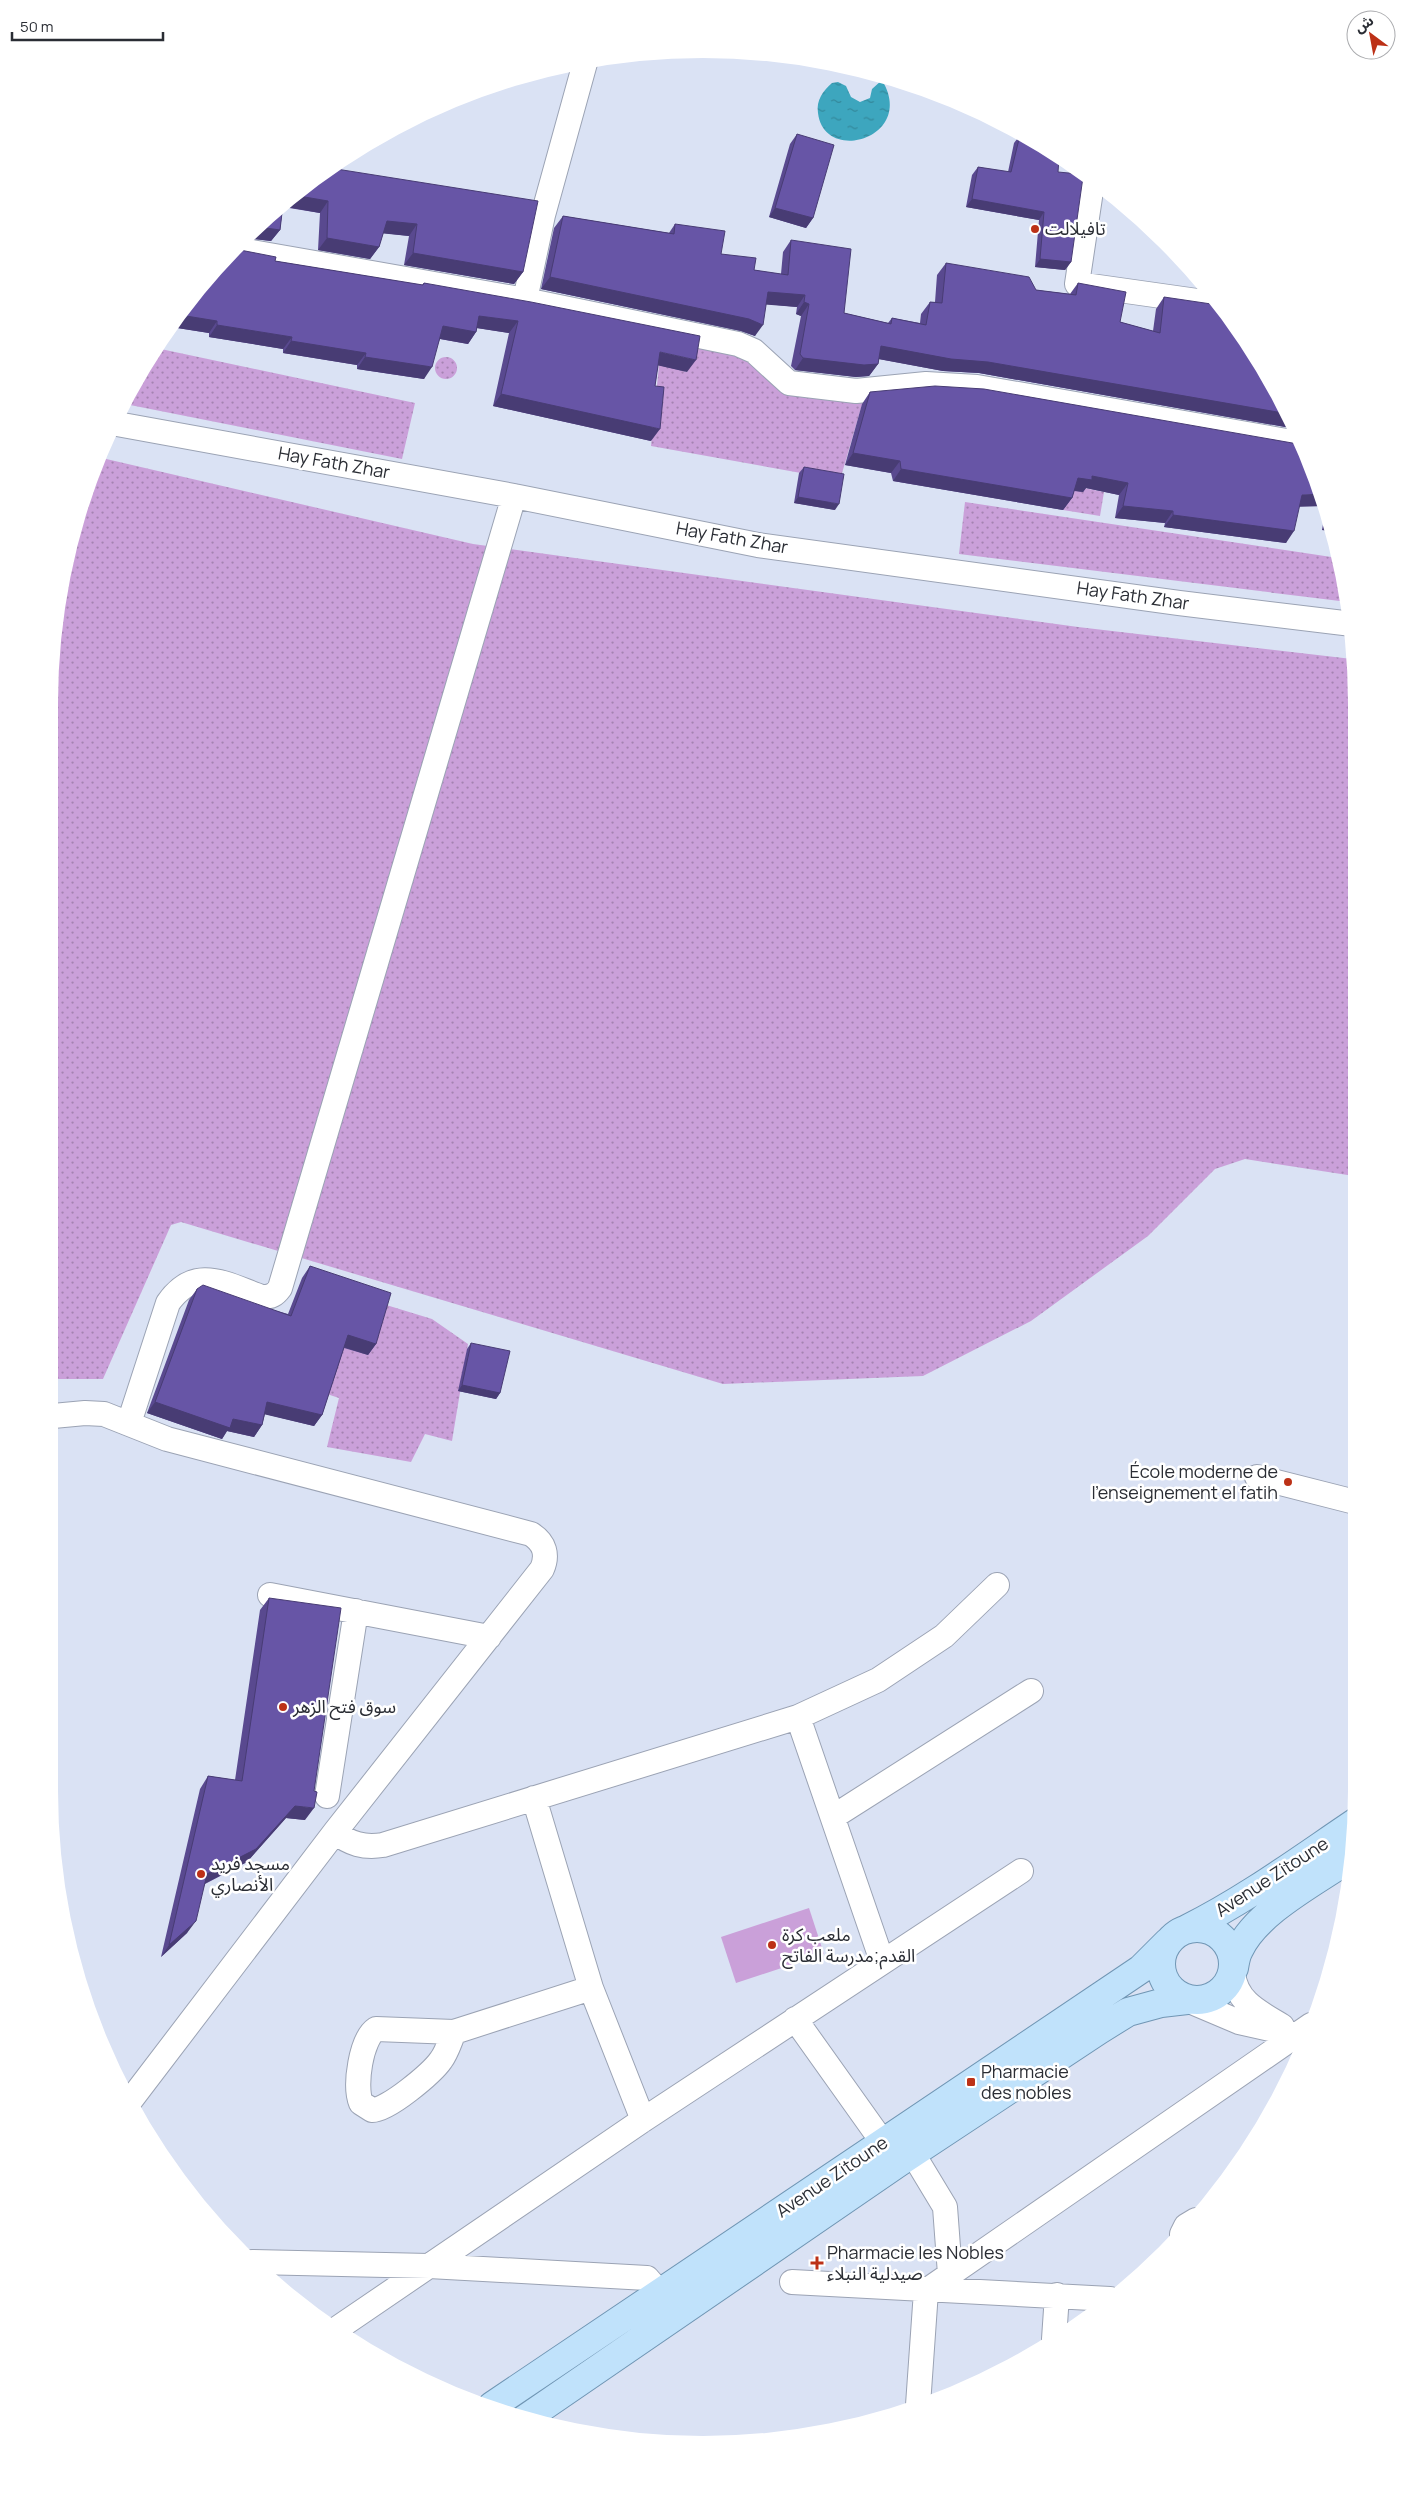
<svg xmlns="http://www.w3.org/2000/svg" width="1406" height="2493" font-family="Manrope,'Noto Sans Arabic',sans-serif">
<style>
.green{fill:url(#green-dots)}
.pitch{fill:#caa0d9}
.water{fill:url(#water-ripples)}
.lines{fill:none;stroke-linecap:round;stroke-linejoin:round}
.minor-casing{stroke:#9ba3b4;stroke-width:26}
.major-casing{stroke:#7096b4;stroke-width:30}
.minor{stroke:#fff;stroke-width:24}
.major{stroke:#c0e2fb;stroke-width:28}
.wall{fill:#59498f}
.shaded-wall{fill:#483c74}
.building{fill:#6755a6;stroke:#483c74}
.poi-dot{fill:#bc3117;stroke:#fff;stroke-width:2}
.labels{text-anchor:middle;stroke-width:5;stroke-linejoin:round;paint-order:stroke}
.poi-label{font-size:18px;fill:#2a2d34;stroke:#fff;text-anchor:start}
.street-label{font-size:18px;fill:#2a2d34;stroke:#fff}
</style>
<defs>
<pattern id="green-dots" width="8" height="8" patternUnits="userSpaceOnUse" patternTransform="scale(1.25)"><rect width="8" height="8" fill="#caa0d9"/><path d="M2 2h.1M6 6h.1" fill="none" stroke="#a483b1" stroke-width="1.8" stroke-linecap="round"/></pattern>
<pattern id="water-ripples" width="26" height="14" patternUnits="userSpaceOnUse" patternTransform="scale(1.25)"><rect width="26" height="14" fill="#3da6be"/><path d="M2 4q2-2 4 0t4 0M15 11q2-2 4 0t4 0" fill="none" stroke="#33889b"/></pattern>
</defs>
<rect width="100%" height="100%" fill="#dae2f4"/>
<!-- green -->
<path class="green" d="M692,344L748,357L864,398L840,480L651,446L659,365L687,372Z
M156,348L415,403L402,459L125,404L137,376Z
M435 368a11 11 0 1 1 22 0a11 11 0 1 1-22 0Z
M102,458L473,544L1078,627L1352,659L1354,1176L1245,1159L1215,1169L1148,1236L1031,1321L923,1376L723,1384L181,1222L171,1225L103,1379H53L50,660L71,533Z
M1084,488L1104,492L1100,516L1063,510L1070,490Z
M965,502L1338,558L1348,602L959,554Z
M383,1304L432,1319L468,1344L452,1441L425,1434L411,1462L327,1447L339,1398L324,1393L340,1346L368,1355Z"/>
<!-- pitch -->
<path class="pitch" d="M809,1908L824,1954L736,1983L721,1937Z"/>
<!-- water -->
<path class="water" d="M882,80C917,138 824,165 818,113C816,100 823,91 832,83L838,82L846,86L851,97L860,102L870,98L872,89Z"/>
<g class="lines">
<defs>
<path id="minor" d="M1092,184L1077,284L1218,304
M235,249L525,300L738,344L754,351L789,383L856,391L926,384L977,387L1298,443
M525,300L543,215L585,63
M117,424L514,496L758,545L1179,603L1352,624
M53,1416L85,1413L104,1414L167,1439L531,1534C545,1543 548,1555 542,1569L335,1832L130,2101
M129,1423L168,1303C195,1264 225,1284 262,1297C271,1297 275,1295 280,1288L514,496
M1257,1477L1355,1502
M270,1595L489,1637
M798,1717L882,1961
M327,1796L356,1611
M534,1798L591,1988L643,2120
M833,1817L1031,1691
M335,1832C350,1844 364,1848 383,1845L798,1717L878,1680L944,1636L997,1585
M1233,1973C1236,2002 1259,2012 1282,2026
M1187,2000L1239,2022L1306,2037
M795,2019L894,2158
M454,2032C450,2041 447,2052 441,2060C432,2073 387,2111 372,2110L361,2103C354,2086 361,2039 376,2029L454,2032L591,1988
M913,2154L945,2207L950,2274
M1182,2234L1186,2226L1196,2220
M252,2262L429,2266L647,2278L661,2294
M792,2282L1110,2299
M335,2330L643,2120L1021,1871
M1054,2339L1057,2295
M918,2405L926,2291L1311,2025"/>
<path id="major" d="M1161 1964a36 36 0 1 1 72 0a36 36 0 1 1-72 0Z
M1187,1929C1247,1899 1301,1859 1356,1822
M1234,1968C1235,1962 1236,1955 1239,1950C1257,1911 1317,1881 1351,1857
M492,2406L1141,1969L1168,1942
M525,2419L898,2163L1099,2030L1128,2012L1161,2003L1187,2000"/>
</defs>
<!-- minor casing -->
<use href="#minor" class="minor-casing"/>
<!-- major casing -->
<use href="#major" class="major-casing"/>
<!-- minor -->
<use href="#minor" class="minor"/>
<!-- major -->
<use href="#major" class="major"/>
</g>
<!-- wall -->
<path class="wall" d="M797,134L813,218L806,228L769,217L790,144Z
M1020,135L1058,172L1071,262L1065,270L1035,267L1039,220L966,207L972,175L978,167L1008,172L1014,143Z
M330,168L523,272L514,284L404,265L409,236L383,233L379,247L370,259L318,250L320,213L283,207L280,230L271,241L247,238L305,184Z
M563,216L669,233L675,224L721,254L754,270L781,274L783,252L791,240L844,313L888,323L892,318L920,323L921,314L930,302H935L937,275L946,263L1036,290L1070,294L1078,283L1120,322L1153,331L1156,309L1164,297L1247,340L1291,428L979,373L943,371L879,359L878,364L869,376L856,377L795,370L791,366L801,316L796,314L797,307L766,304L755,336L741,331L541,289L554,228Z
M240,250L275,261L422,285L424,283L687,372L658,365L655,386L651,441L493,406L509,333L477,328L476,332L468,344L440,339L424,379L357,369V365L283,353V349L209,337V333L171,327L211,271Z
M870,392L1299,506L1286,543L1164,527L1165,523L1115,518L1119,495L1086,488L1083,492L1074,491L1072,498L1063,510L893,481L891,473L845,465L862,404Z
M804,467L835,510L794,503L799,473Z
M1326,507L1332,531L1322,530Z
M310,1266L376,1344L368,1355L344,1348L322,1415L314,1426L265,1414L262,1425L254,1437L227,1431L222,1439L147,1413L189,1300L197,1289L288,1314L302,1278Z
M471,1343L500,1393L496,1399L458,1391L467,1349Z
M269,1598L305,1820L286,1818L247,1862L205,1884L187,1933L161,1957L200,1789L208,1776L235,1780L260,1610Z"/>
<!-- shaded-wall -->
<path class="shaded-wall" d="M293,195L328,201L320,213L281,206Z
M972,199L1044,212L1039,220L966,207Z
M775,208L813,218L806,228L769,217Z
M387,221L417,224L409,236L379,233Z
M259,227L280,230L271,241L247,238Z
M327,238L379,247L370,259L318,250Z
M413,253L523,272L514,284L404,265Z
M1040,259L1071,262L1065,270L1035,267Z
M550,277L749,319L763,325L755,336L741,331L541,289Z
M768,292L805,295L797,307L760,304Z
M804,302L809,304L801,316L796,314Z
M180,315L217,321L209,333L171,327Z
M479,316L518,321L509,333L470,327Z
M217,325L292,337L283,349L209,337Z
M443,326L476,332L468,344L435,338Z
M291,341L366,353L357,365L283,353Z
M881,346L988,362L1283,413L1291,428L979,373L943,371L873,358Z
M660,352L696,360L687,372L652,364Z
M365,357L432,367L424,379L357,369Z
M803,358L878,364L869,376L856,377L795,370Z
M501,394L660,429L651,441L493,406Z
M853,453L900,461L891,473L845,465Z
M901,469L1072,498L1063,510L893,481Z
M1092,476L1128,483L1119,495L1086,488L1083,492L1070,490L1078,478Z
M1323,494L1326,506L1293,507L1302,495Z
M798,497L839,504L835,510L794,503Z
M1123,506L1173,511L1165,523L1115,518Z
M1173,515L1294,531L1286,543L1164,527Z
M1329,519L1332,531L1322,530Z
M348,1335L376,1344L368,1355L340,1346Z
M462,1385L500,1393L496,1399L458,1391Z
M155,1402L233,1419L262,1425L254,1437L227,1431L222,1439L147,1413Z
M267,1402L322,1415L314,1426L259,1413Z
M295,1806L314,1808L305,1820L286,1818L247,1862L198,1887L207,1874Z
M196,1921L187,1933L161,1957L169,1945Z"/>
<!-- building -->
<path class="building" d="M797,134L834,145L813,218L775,208Z
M1020,135L1031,137L1059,158L1058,172L1079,174L1083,177L1071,262L1040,259L1044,212L972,199L978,167L1011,172Z
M330,168L538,201L523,272L413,253L417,224L387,221L379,247L327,238L328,201L293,195L305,184Z
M283,204L280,230L259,227Z
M563,216L674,234L675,224L725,231L721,254L756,258L754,270L788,275L791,240L851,249L844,313L891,324L892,318L926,325L930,302L942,303L946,263L1029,277L1036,290L1076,295L1078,283L1126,292L1120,322L1160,333L1164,297L1218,305L1247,340L1283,413L988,362L951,359L881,346L878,364L864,365L803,358L800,354L809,304L804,302L805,295L768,292L763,325L749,319L550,277Z
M236,248L240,250L276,257L275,261L423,285L424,283L531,302L700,336L696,360L660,352L655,386L664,387L660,429L501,394L518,321L479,316L476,332L443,326L432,367L365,357L366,353L291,341L292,337L217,325V321L180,315L211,271Z
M935,386L984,389L1298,444L1323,494L1302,495L1294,531L1173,515V511L1123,506L1128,483L1092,476V480L1078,478L1072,498L901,469L900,461L853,453L870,392Z
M804,467L844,474L839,504L798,497Z
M310,1266L391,1293L376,1344L348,1335L322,1415L267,1402L262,1425L233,1419L230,1428L155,1402L197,1289L203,1285L291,1316Z
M471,1343L510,1351L500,1393L462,1385Z
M269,1598L341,1608L314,1791L317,1792L314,1808L295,1806L256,1849L207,1874L196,1921L169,1945L208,1776L242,1781Z"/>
<!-- markers -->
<g class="poi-dot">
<circle cx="1035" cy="229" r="5"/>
<circle cx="1288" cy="1482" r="5"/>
<circle cx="283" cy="1707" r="5"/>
<circle cx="201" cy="1874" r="5"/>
<circle cx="772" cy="1945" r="5"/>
<rect x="966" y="2077" width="10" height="10" rx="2.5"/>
<path d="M814.5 2255.5h5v5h5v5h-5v5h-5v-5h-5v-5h5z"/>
</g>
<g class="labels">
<!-- poi labels -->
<g class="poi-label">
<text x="1045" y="235">تافيلالت</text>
<text x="1278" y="1478" text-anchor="end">École moderne de<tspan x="1278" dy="21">l'enseignement el fatih</tspan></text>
<text x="293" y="1713">سوق فتح الزهر</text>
<text x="211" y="1870">مسجد فريد<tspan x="211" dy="21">الأنصاري</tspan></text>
<text x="782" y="1941">ملعب كرة<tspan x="782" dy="21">القدم;مدرسة الفاتح</tspan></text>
<text x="981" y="2078">Pharmacie<tspan x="981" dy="21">des nobles</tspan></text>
<text x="827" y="2259">Pharmacie les Nobles<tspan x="827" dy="21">صيدلية النبلاء</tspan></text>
</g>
<!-- street labels -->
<g class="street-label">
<text transform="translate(334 463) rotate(10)" y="6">Hay Fath Zhar</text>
<text transform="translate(732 538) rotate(10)" y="6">Hay Fath Zhar</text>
<text transform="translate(1133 596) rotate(8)" y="6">Hay Fath Zhar</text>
<text transform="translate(1272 1877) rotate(-33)" y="6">Avenue Zitoune</text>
<text transform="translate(832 2177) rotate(-34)" y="6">Avenue Zitoune</text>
</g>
</g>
<!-- crop -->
<path d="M0 0H1406V2493H0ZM703 58H703A645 645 0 0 1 1348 703V1791A645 645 0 0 1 703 2436H703A645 645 0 0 1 58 1791V703A645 645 0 0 1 703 58Z" fill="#fff" fill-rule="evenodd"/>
<!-- north arrow -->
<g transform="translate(1371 35) rotate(328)"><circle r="24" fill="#ffffff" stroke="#aaabae"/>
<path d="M0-4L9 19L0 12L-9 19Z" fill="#bc3117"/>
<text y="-8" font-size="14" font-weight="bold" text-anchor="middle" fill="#2a2d34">ش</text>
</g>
<!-- scale -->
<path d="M12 32v8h151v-8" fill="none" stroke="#2a2d34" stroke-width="2.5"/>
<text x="20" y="32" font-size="15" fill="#2a2d34" stroke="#ffffff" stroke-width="4" paint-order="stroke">50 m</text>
</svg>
